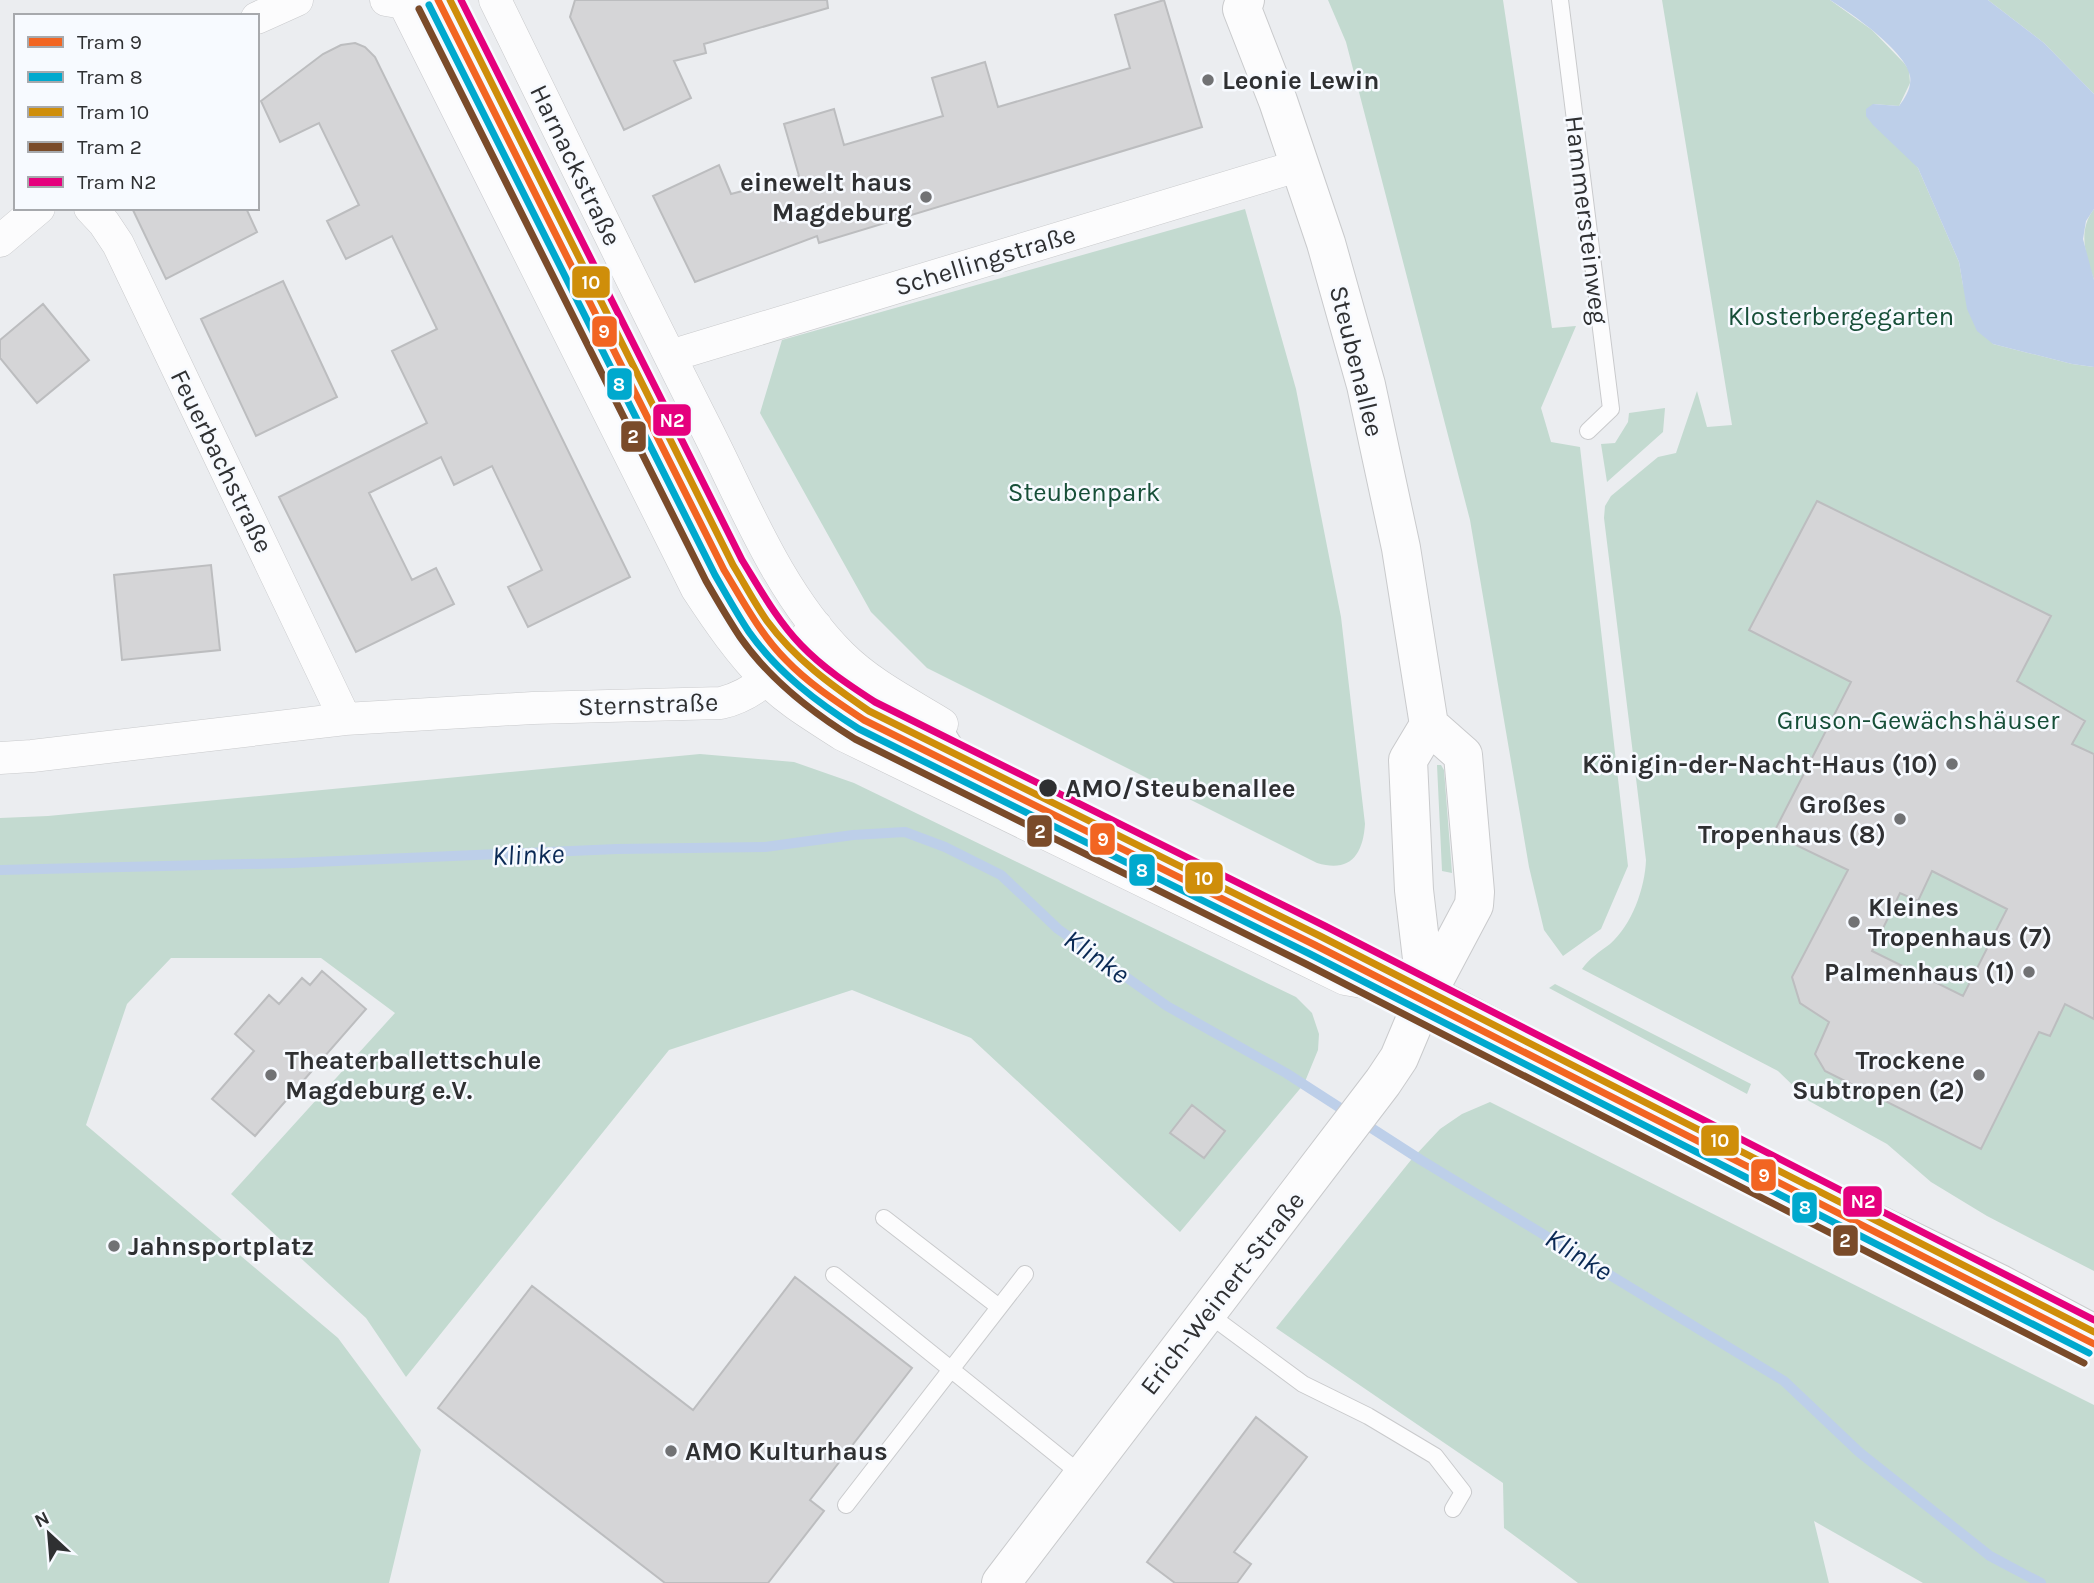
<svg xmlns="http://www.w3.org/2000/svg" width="2094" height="1583" font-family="Karla,sans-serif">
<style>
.green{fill:#c3dad0}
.water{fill:#bdcfe9}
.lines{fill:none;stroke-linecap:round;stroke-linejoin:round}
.stream{stroke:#bdcfe9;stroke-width:10}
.building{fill:#d5d5d7;stroke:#bcbdbf;stroke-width:2;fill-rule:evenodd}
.service-casing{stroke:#c9cacc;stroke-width:18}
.minor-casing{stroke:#c9cacc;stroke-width:33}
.secondary-casing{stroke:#c9cacc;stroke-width:40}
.service{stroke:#fcfcfd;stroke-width:16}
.minor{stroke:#fcfcfd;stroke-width:32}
.secondary{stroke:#fcfcfd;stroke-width:38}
.tram-1-casing{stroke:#f7faff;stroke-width:12}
.tram-2-casing{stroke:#f7faff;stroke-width:12}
.tram-3-casing{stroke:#f7faff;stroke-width:12}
.tram-4-casing{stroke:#f7faff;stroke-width:12}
.tram-5-casing{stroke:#f7faff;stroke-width:12}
.tram-1{stroke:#f26522;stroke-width:7}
.tram-2{stroke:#00a9ce;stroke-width:7}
.tram-3{stroke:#cf8e0a;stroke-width:7}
.tram-4{stroke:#7a4b2a;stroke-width:7}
.tram-5{stroke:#e5007d;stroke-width:7}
.poi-dot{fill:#717274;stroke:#f7faff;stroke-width:2.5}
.stop-dot{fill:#2f3032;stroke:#f7faff;stroke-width:2.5}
.labels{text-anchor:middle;stroke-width:5;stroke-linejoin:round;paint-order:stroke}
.poi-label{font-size:26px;font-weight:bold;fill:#2f3032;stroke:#f7faff;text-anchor:start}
.street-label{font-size:26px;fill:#2f3032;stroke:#f7faff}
.park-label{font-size:26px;fill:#174f38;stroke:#f7faff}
.stop-label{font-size:26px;font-weight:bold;fill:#2f3032;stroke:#f7faff;text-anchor:start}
.water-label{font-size:28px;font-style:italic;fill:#0a2955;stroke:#f7faff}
.line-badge{stroke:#f7faff;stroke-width:2.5}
.badge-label{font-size:19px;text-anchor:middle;font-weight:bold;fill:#fff}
</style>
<rect width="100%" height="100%" fill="#ebedf0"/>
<!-- green -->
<path class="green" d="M1328,0H1503L1552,328L1576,326L1541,408L1551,442L1580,447L1628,866L1601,929L1563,956L1544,930L1529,867L1470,520L1346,42Z
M1662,0H1830L1872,30L1904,63L1909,70L1910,83L1899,106L1873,104L1918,168L1959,262L1963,285L1993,344L2072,364L2094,367V1271L1987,1216L1931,1182L1887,1144L1809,1101L1778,1071L1582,969C1590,958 1599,952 1610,944C1632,925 1645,888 1646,860L1604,518L1605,506L1611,496L1658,457L1676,453L1697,391L1707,427L1732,425Z
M1988,0H2094V94L2044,43Z
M1245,209L1296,389L1341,617L1365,824C1363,855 1350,873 1317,863L927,668L871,612L760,413L782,340Z
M2094,209V280C2086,256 2077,231 2094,209Z
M1665,408L1663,432L1607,482L1601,444L1615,443L1628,422L1629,413Z
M700,754L794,762L854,783L1296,997L1312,1013L1319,1034L1318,1050L1304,1084L1180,1232L971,1038L852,990L669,1050L406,1377L366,1318L231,1194L395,1013L321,958H171L127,1004L86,1125L338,1338L421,1450L389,1583H0V818L48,816Z
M1437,765H1441L1444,770L1452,873L1442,871Z
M1555,984L1751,1084L1747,1094L1549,988Z
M1490,1102L2094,1405V1583H1923L1814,1521L1829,1583H1578L1504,1528L1503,1483L1276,1328L1411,1160L1440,1129L1462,1114Z"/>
<!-- water -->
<path class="water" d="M1830,0H1988L2044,43L2094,94V209L2086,221L2083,239L2094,280V367L2072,364L1993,344L1977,331L1967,309L1959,262L1918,168L1873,125L1866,116V109L1873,104L1899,106C1905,98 1912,87 1910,76C1906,51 1851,13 1830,0Z"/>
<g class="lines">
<!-- stream -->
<path class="stream" d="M0,870L292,863L617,849L765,847L853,835L905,832L945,847L1001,875L1058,929L1167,1006L1286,1073L1421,1160L1784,1381L1859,1452L1990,1556L2041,1583"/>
</g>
<!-- building -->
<path class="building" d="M575,0H827L828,8L704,44L706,53L674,61L691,98L624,130L570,17Z
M1164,0L1202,127L819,243L817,236L695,282L653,196L719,165L731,194L799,176L784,124L834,109L844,145L943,116L932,78L985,62L998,107L1130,68L1115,15Z
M355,43L365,47L375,57L630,577L528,627L508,587L542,570L492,466L454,485L441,457L369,493L412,580L436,568L454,604L356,652L279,497L427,423L392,351L437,329L392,236L346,259L327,221L359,205L319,123L280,142L261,101L323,54L341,45Z
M132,208H246L257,232L166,279Z
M283,281L337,397L256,436L201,319Z
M43,304L89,360L37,403L0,358V340Z
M1817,501L2051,616L2017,681L2085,721L2072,744L2094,754V1019L2065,1004L2050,1036L2039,1032L1981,1149L1825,1071L1815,1054L1829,1022L1800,1003L1792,977L1848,870L1773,834L1851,682L1749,630ZM1932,871L2007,909L1963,996L1872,951L1900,893L1918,901Z
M211,565L220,650L122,660L114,575Z
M322,971L366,1009L255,1136L212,1099L254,1051L235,1034L269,995L279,1004L302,978L310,985Z
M1192,1105L1225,1131L1204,1158L1170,1133Z
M795,1277L912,1368L810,1500L824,1511L768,1583H665L438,1408L532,1286L693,1410Z
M1256,1417L1307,1457L1234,1552L1251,1564L1237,1583H1175L1147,1562Z"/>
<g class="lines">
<defs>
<path id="service" d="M1560,0L1611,409L1588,431
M942,724L957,749L994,775L1350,952L1400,979
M884,1218L999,1307
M834,1275L1082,1475
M1207,1313L1303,1384L1368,1416L1435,1456L1463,1492L1453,1509
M846,1505L1025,1274"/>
<path id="minor" d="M386,0L404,3L436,0
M495,0C565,143 634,286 706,428C745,505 779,593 841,655C870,684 908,703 942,724
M404,3L697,589C718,621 740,653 767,680C789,702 817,718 843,735L1345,979L1426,993
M257,18L297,0
M90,208L104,223L118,244L345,719
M0,241L39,208
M670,356L1301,165
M0,758L32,756L345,719L533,708L721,703C764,693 788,657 816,626"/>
<path id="secondary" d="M1245,0L1242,9L1278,101L1326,243L1366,385L1401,548L1429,725L1408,760L1414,890L1426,993
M1426,993L1780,1177L1998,1283L2094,1334
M1001,1583L1383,1082L1399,1058L1423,1001L1474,905L1475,892L1463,755L1429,725"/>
</defs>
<!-- service casing -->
<use href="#service" class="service-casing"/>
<!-- minor casing -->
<use href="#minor" class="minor-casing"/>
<!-- secondary casing -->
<use href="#secondary" class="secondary-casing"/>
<!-- service -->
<use href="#service" class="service"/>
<!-- minor -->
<use href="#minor" class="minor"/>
<!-- secondary -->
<use href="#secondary" class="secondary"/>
<defs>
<path id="tram-1" d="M438,0L724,570C743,601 760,634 786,660C809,684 837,702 864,720L1315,945L2094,1344"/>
<path id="tram-2" d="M429,5L715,575C726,594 737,614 749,632C778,673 818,703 859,729L1310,954L2089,1353"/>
<path id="tram-3" d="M450,0L733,565C744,583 755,604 767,621C795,659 831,685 869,711L1320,936L2094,1332"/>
<path id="tram-4" d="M419,9L706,581C717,600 728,619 740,637C770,680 811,712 855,739L1306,964L2084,1363"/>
<path id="tram-5" d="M461,0L742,560C760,589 777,620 801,645C823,668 849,685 875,702L1325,926L2094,1320"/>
</defs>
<!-- tram-1 casing -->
<use href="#tram-1" class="tram-1-casing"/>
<!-- tram-2 casing -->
<use href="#tram-2" class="tram-2-casing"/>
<!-- tram-3 casing -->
<use href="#tram-3" class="tram-3-casing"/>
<!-- tram-4 casing -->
<use href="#tram-4" class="tram-4-casing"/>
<!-- tram-5 casing -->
<use href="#tram-5" class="tram-5-casing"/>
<!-- tram-1 -->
<use href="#tram-1" class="tram-1"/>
<!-- tram-2 -->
<use href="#tram-2" class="tram-2"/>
<!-- tram-3 -->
<use href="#tram-3" class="tram-3"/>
<!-- tram-4 -->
<use href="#tram-4" class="tram-4"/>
<!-- tram-5 -->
<use href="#tram-5" class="tram-5"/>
</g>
<!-- markers -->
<g class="poi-dot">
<circle cx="1208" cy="80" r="7"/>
<circle cx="926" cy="197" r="7"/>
<circle cx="1952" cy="764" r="7"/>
<circle cx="1900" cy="819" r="7"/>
<circle cx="1854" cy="922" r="7"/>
<circle cx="2029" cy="972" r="7"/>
<circle cx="271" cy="1075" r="7"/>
<circle cx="1979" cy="1075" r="7"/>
<circle cx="114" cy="1246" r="7"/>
<circle cx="671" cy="1451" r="7"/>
</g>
<circle class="stop-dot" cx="1048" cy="788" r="10"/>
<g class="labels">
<!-- poi labels -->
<g class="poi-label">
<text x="1222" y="89">Leonie Lewin</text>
<text x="912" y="191" text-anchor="end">einewelt haus<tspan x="912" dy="30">Magdeburg</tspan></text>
<text x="1938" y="773" text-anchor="end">Königin-der-Nacht-Haus (10)</text>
<text x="1886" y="813" text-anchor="end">Großes<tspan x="1886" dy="30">Tropenhaus (8)</tspan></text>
<text x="1868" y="916">Kleines<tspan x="1868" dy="30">Tropenhaus (7)</tspan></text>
<text x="2015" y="981" text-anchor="end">Palmenhaus (1)</text>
<text x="285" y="1069">Theaterballettschule<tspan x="285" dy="30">Magdeburg e.V.</tspan></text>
<text x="1965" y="1069" text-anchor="end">Trockene<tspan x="1965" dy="30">Subtropen (2)</tspan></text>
<text x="128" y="1255">Jahnsportplatz</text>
<text x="685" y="1460">AMO Kulturhaus</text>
</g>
<!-- street labels -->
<g class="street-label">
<text transform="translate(576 165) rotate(64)" y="9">Harnackstraße</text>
<text transform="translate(1587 220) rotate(83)" y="9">Hammersteinweg</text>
<text transform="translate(985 260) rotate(-17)" y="9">Schellingstraße</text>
<text transform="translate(1357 361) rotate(76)" y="9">Steubenallee</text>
<text transform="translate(222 461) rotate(64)" y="9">Feuerbachstraße</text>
<text transform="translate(648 704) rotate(-2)" y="9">Sternstraße</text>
<text transform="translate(1222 1293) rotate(-52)" y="9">Erich-Weinert-Straße</text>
</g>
<!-- park labels -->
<g class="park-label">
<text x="1841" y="325">Klosterbergegarten</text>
<text x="1084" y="501">Steubenpark</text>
<text x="1918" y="729">Gruson-Gewächshäuser</text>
</g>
<!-- stop labels -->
<g class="stop-label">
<text x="1065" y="797">AMO/Steubenallee</text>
</g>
<!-- water labels -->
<g class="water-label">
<text transform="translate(528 854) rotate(-2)" y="10">Klinke</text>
<text transform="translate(1097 956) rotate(35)" y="10">Klinke</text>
<text transform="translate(1579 1254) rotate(32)" y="10">Klinke</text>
</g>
</g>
<g class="line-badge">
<rect x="571" y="265" width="40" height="34" rx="7" fill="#cf8e0a"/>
<rect x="591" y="315" width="27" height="33" rx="7" fill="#f26522"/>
<rect x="606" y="367" width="27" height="34" rx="7" fill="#00a9ce"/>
<rect x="652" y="403" width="40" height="34" rx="7" fill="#e5007d"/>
<rect x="620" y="420" width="27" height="33" rx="7" fill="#7a4b2a"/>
<rect x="1026" y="814" width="27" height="34" rx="7" fill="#7a4b2a"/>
<rect x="1089" y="822" width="27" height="34" rx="7" fill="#f26522"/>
<rect x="1128" y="853" width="28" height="34" rx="7" fill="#00a9ce"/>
<rect x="1184" y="861" width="40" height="34" rx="7" fill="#cf8e0a"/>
<rect x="1700" y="1124" width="40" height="33" rx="7" fill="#cf8e0a"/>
<rect x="1750" y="1158" width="27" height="34" rx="7" fill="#f26522"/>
<rect x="1842" y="1185" width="41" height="33" rx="7" fill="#e5007d"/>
<rect x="1791" y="1191" width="27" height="33" rx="7" fill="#00a9ce"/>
<rect x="1832" y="1224" width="27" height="33" rx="7" fill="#7a4b2a"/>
</g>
<g class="badge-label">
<text x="591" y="289">10</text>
<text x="604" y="338">9</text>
<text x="619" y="391">8</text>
<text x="672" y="427">N2</text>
<text x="633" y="443">2</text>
<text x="1040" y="838">2</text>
<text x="1103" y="846">9</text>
<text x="1142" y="877">8</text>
<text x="1204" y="885">10</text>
<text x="1720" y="1147">10</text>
<text x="1764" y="1182">9</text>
<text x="1863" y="1208">N2</text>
<text x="1805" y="1214">8</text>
<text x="1845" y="1247">2</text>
</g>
<!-- legend -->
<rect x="14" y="14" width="245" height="196" fill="#f7faff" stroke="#a7a9ad" stroke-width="2"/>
<rect x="28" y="37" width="35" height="10" fill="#f26522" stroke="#a7a9ad" stroke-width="2"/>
<text x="77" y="49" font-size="21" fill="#2f3032">Tram 9</text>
<rect x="28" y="72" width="35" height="10" fill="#00a9ce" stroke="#a7a9ad" stroke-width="2"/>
<text x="77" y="84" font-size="21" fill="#2f3032">Tram 8</text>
<rect x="28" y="107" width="35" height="10" fill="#cf8e0a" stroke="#a7a9ad" stroke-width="2"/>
<text x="77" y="119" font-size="21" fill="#2f3032">Tram 10</text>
<rect x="28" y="142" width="35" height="10" fill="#7a4b2a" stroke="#a7a9ad" stroke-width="2"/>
<text x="77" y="154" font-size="21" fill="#2f3032">Tram 2</text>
<rect x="28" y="177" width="35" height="10" fill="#e5007d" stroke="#a7a9ad" stroke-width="2"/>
<text x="77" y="189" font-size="21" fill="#2f3032">Tram N2</text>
<!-- north arrow -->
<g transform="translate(49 1534) rotate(334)" stroke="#f7faff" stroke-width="5" paint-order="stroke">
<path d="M0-5L12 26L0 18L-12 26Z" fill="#2f3032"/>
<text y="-10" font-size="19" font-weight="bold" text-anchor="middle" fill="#2f3032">N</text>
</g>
</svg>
